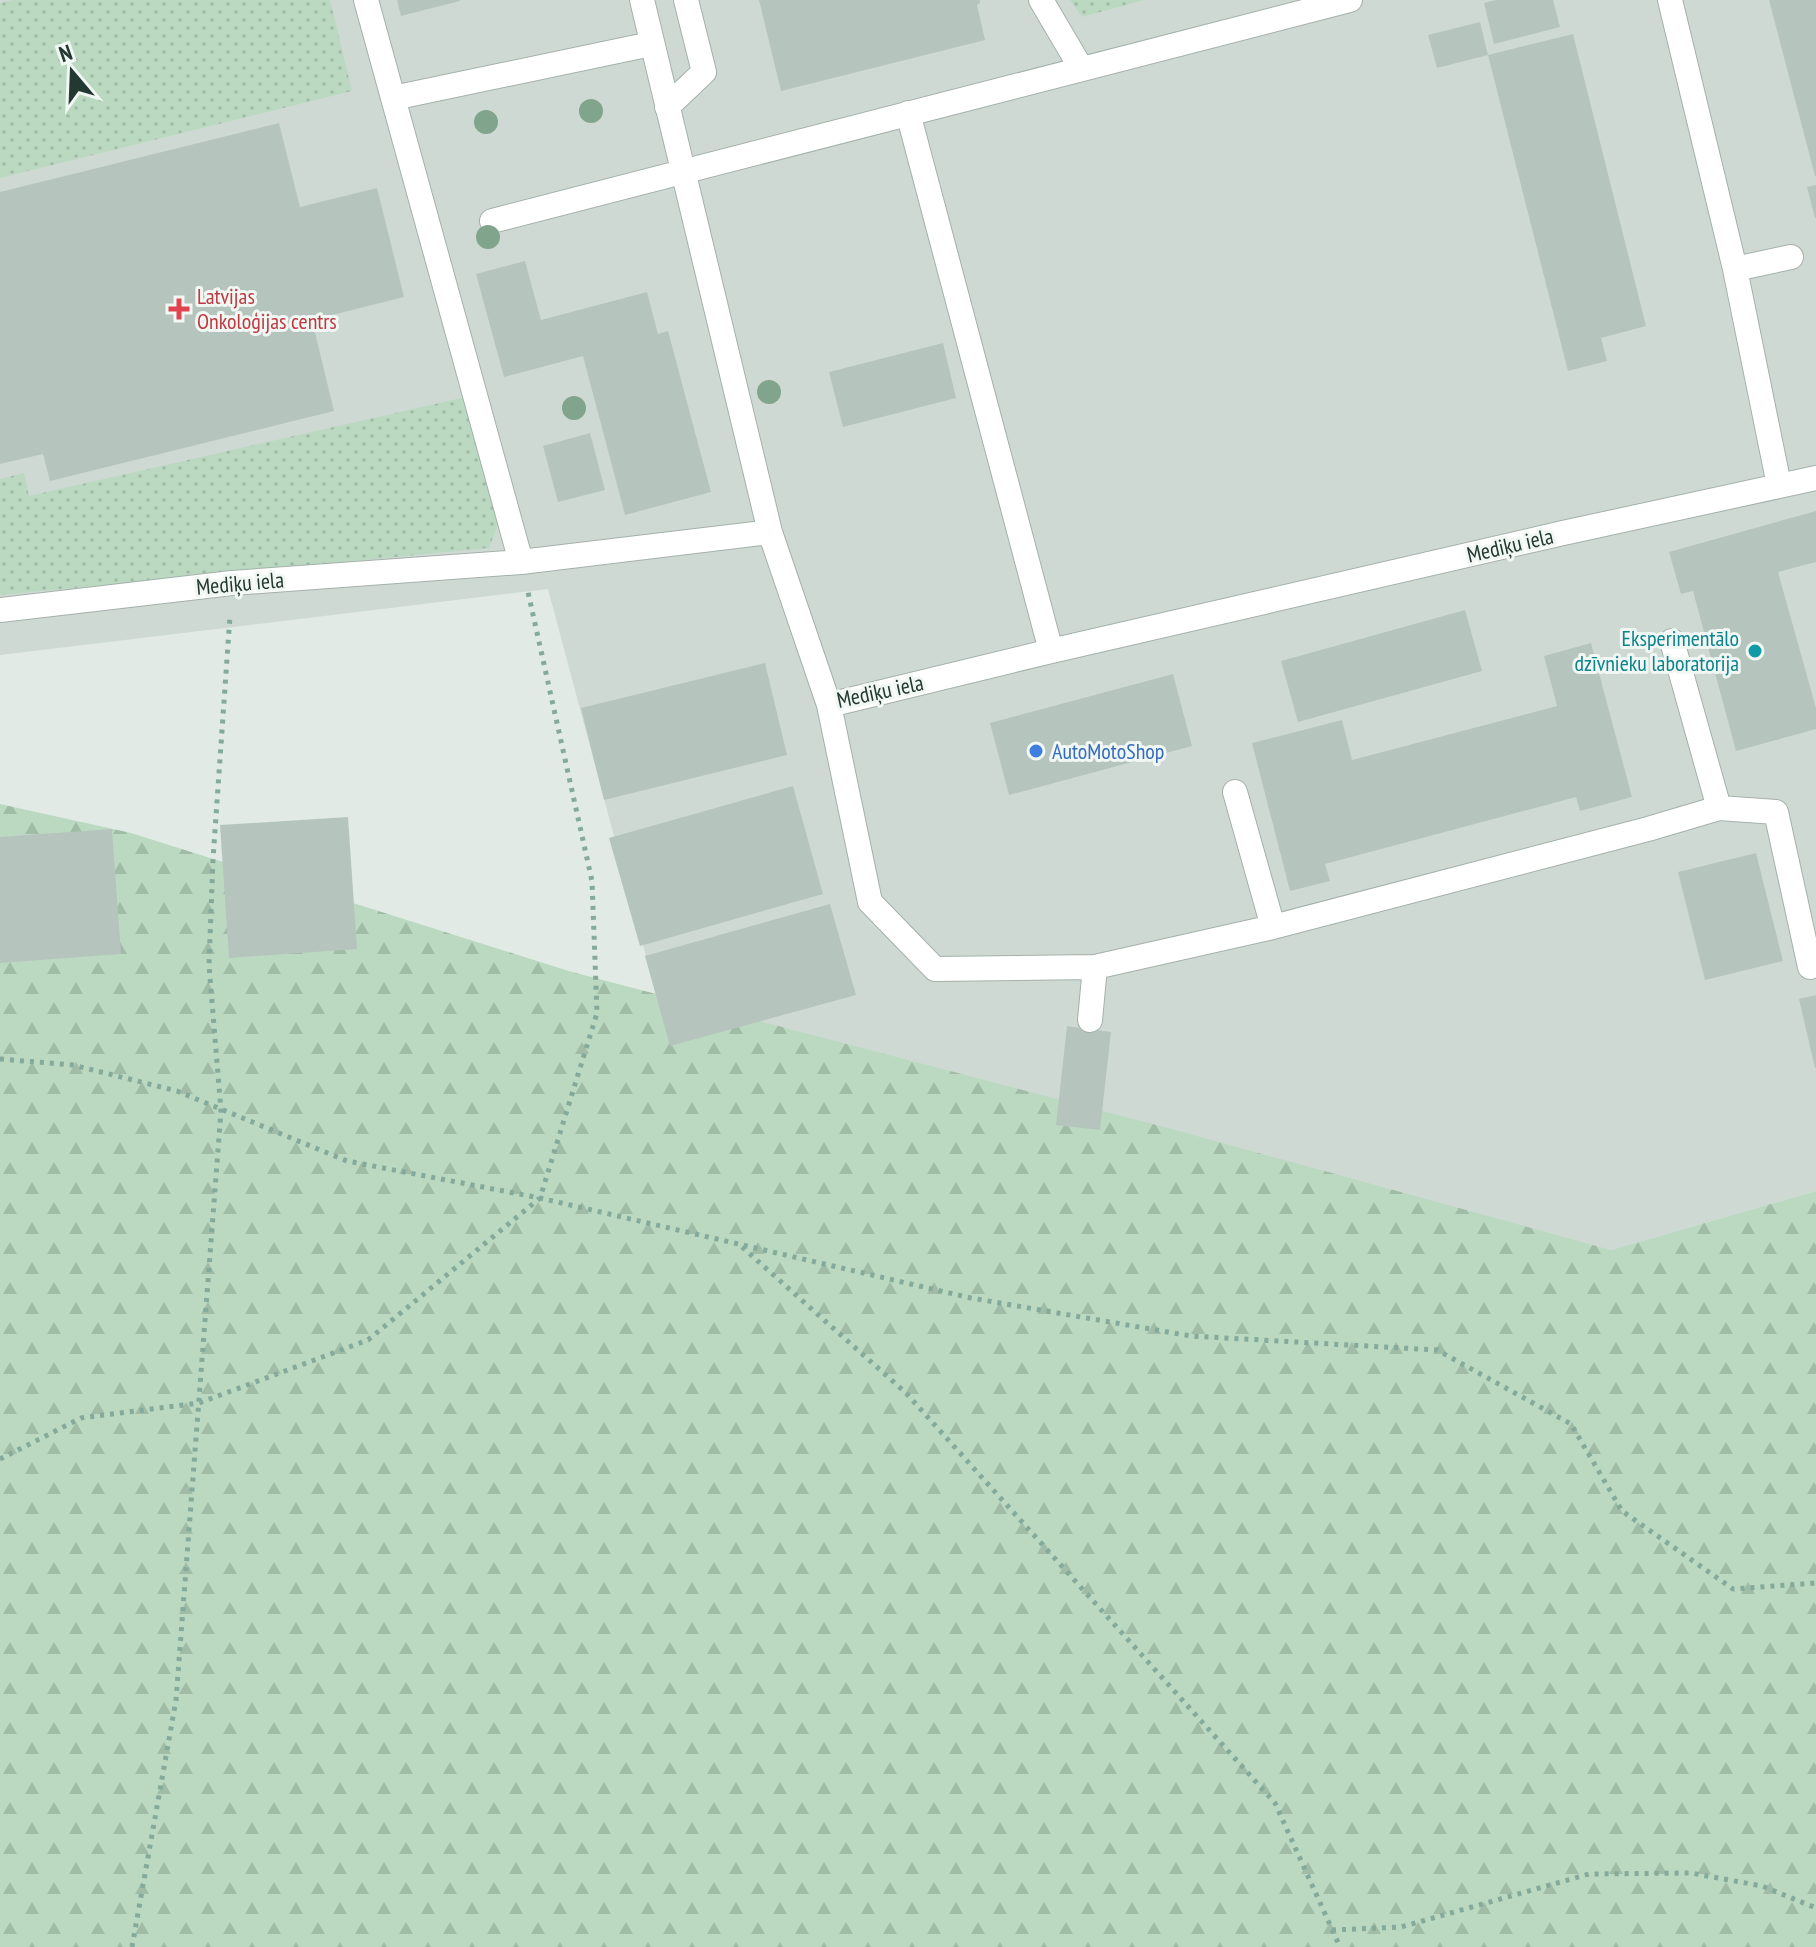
<svg xmlns="http://www.w3.org/2000/svg" width="1816" height="1947" font-family="'PT Sans Narrow',sans-serif">
<style>
.built{fill:#cfd9d4}
.grass{fill:url(#grass-dots)}
.forest{fill:url(#forest-firs)}
.building{fill:#b6c4be}
.lines{fill:none;stroke-linecap:round;stroke-linejoin:round}
.minor-casing{stroke:#a4b1ab;stroke-width:26}
.path{stroke:#84aa9b;stroke-width:5;stroke-dasharray:4 6;stroke-linecap:butt}
.minor{stroke:#fff;stroke-width:24}
.tree{fill:#80a48c}
.health-dot{fill:#e0444e;stroke:#f1f7f3;stroke-width:3}
.culture-dot{fill:#0f9aa8;stroke:#f1f7f3;stroke-width:3}
.shop-dot{fill:#3f7fe0;stroke:#f1f7f3;stroke-width:3}
.labels{text-anchor:middle;stroke-width:6;stroke-linejoin:round;paint-order:stroke}
.health-label{font-size:22px;fill:#be3a42;stroke:#f1f7f3;text-anchor:start}
.street-label{font-size:22px;fill:#233831;stroke:#f1f7f3}
.culture-label{font-size:22px;fill:#0d838f;stroke:#f1f7f3;text-anchor:end}
.shop-label{font-size:22px;fill:#366cbe;stroke:#f1f7f3;text-anchor:start}
</style>
<defs>
<pattern id="grass-dots" width="8" height="8" patternUnits="userSpaceOnUse" patternTransform="scale(2)"><rect width="8" height="8" fill="#bbd9c1"/><path d="M2 2h.1M6 6h.1" fill="none" stroke="#a0bba6" stroke-width="1.8" stroke-linecap="round"/></pattern>
<pattern id="forest-firs" width="22" height="20" patternUnits="userSpaceOnUse" patternTransform="scale(2)"><rect width="22" height="20" fill="#bbd9c1"/><path d="M5 1l3.5 6h-7zM16 11l3.5 6h-7z" fill="#a0bba6"/></pattern>
</defs>
<rect width="100%" height="100%" fill="#e1eae5"/>
<!-- built -->
<path class="built" d="M0,0H1816V1191L1611,1250L670,1046L548,589L0,655Z"/>
<!-- grass -->
<path class="grass" d="M13,0H330L352,91L0,178V3Z
M1070,0H1144L1082,17Z
M466,397L501,517L489,548L0,595V479L24,473L29,496Z"/>
<!-- forest -->
<path class="forest" d="M0,804L131,833L572,972L1168,1128L1611,1250L1816,1191V1947H0Z"/>
<!-- building -->
<path class="building" d="M397,0H460V1L401,16Z
M759,0H980V3L977,5L985,40L781,91Z
M1496,0H1553L1560,27L1494,44L1484,3Z
M1769,0H1816V176H1815Z
M1480,22L1488,55L1437,68L1428,35Z
M1573,34L1646,326L1601,338L1607,361L1568,371L1488,55Z
M279,123L300,207L377,188L404,297L312,320L334,411L50,481L43,454L0,464V192Z
M1816,185V218H1815L1807,187Z
M525,261L541,320L647,292L658,334L668,331L711,492L625,515L583,356L504,377L476,274Z
M943,343L956,398L843,427L829,372Z
M590,433L605,490L558,502L543,446Z
M1816,511V562L1778,572L1816,708V729L1736,751L1693,591L1681,594L1669,552Z
M1465,610L1482,671L1298,722L1281,661Z
M1591,643L1632,797L1580,811L1576,797L1325,864L1330,881L1290,891L1252,743L1342,720L1352,760L1557,706L1544,656Z
M765,663L787,755L604,800L581,708Z
M1173,674L1192,746L1009,795L990,723Z
M793,786L823,894L640,946L609,838Z
M348,817L357,949L229,958L220,825Z
M112,829L121,954L0,963V837Z
M1756,853L1783,961L1705,980L1678,872Z
M830,904L856,995L670,1046L645,956Z
M1816,995V1068H1815L1799,999Z
M1067,1026L1111,1032L1100,1130L1056,1125Z"/>
<g class="lines">
<defs>
<path id="minor" d="M366,0L521,562
M642,0L770,532L829,705L870,902L935,969L1095,967L1273,927L1648,829L1719,808L1672,641
M1041,0L1081,68
M1670,0L1735,269L1779,485
M393,98L651,44
M667,107L704,72L686,0
M908,113L1051,651
M492,221L1350,0
M1735,269L1791,257
M0,610L232,583L521,562L770,532
M829,705L1051,651L1563,533L1816,478
M1235,792L1273,927
M1719,808L1776,812L1810,967
M1090,1020L1095,967"/>
</defs>
<!-- minor casing -->
<use href="#minor" class="minor-casing"/>
<!-- path -->
<path class="path" d="M0,1059L73,1065L177,1091L347,1161L540,1198L971,1298L1191,1336L1437,1350L1571,1424L1622,1511L1733,1589L1816,1583
M742,1247L906,1393L1275,1803L1340,1947
M0,1459L81,1418L199,1403L368,1340L540,1198L597,1013L592,881L528,592
M1332,1930L1401,1927L1589,1874L1691,1873L1762,1886L1816,1908
M132,1947L176,1700L221,1111L209,965L213,859L230,616"/>
<!-- minor -->
<use href="#minor" class="minor"/>
</g>
<!-- trees -->
<g class="tree">
<circle cx="591" cy="111" r="12"/>
<circle cx="486" cy="122" r="12"/>
<circle cx="488" cy="237" r="12"/>
<circle cx="769" cy="392" r="12"/>
<circle cx="574" cy="408" r="12"/>
</g>
<!-- markers -->
<path class="health-dot" d="M175 297h8v8h8v8h-8v8h-8v-8h-8v-8h8z"/>
<circle class="culture-dot" cx="1755" cy="651" r="8"/>
<circle class="shop-dot" cx="1036" cy="751" r="8"/>
<g class="labels">
<!-- health labels -->
<g class="health-label">
<text x="197" y="304">Latvijas<tspan x="197" dy="25">Onkoloģijas centrs</tspan></text>
</g>
<!-- street labels -->
<g class="street-label">
<text transform="translate(1510 545) rotate(-13)" y="8">Mediķu iela</text>
<text transform="translate(240 583) rotate(-5)" y="8">Mediķu iela</text>
<text transform="translate(880 691) rotate(-12)" y="8">Mediķu iela</text>
</g>
<!-- culture labels -->
<g class="culture-label">
<text x="1739" y="646">Eksperimentālo<tspan x="1739" dy="25">dzīvnieku laboratorija</tspan></text>
</g>
<!-- shop labels -->
<g class="shop-label">
<text x="1052" y="759">AutoMotoShop</text>
</g>
</g>
<!-- north arrow -->
<g transform="translate(72 72) rotate(341)" stroke="#f1f7f3" stroke-width="6" paint-order="stroke">
<path d="M0-6L14 30L0 20L-14 30Z" fill="#233831"/>
<text y="-12" font-size="22" font-weight="bold" text-anchor="middle" fill="#233831">N</text>
</g>
</svg>
